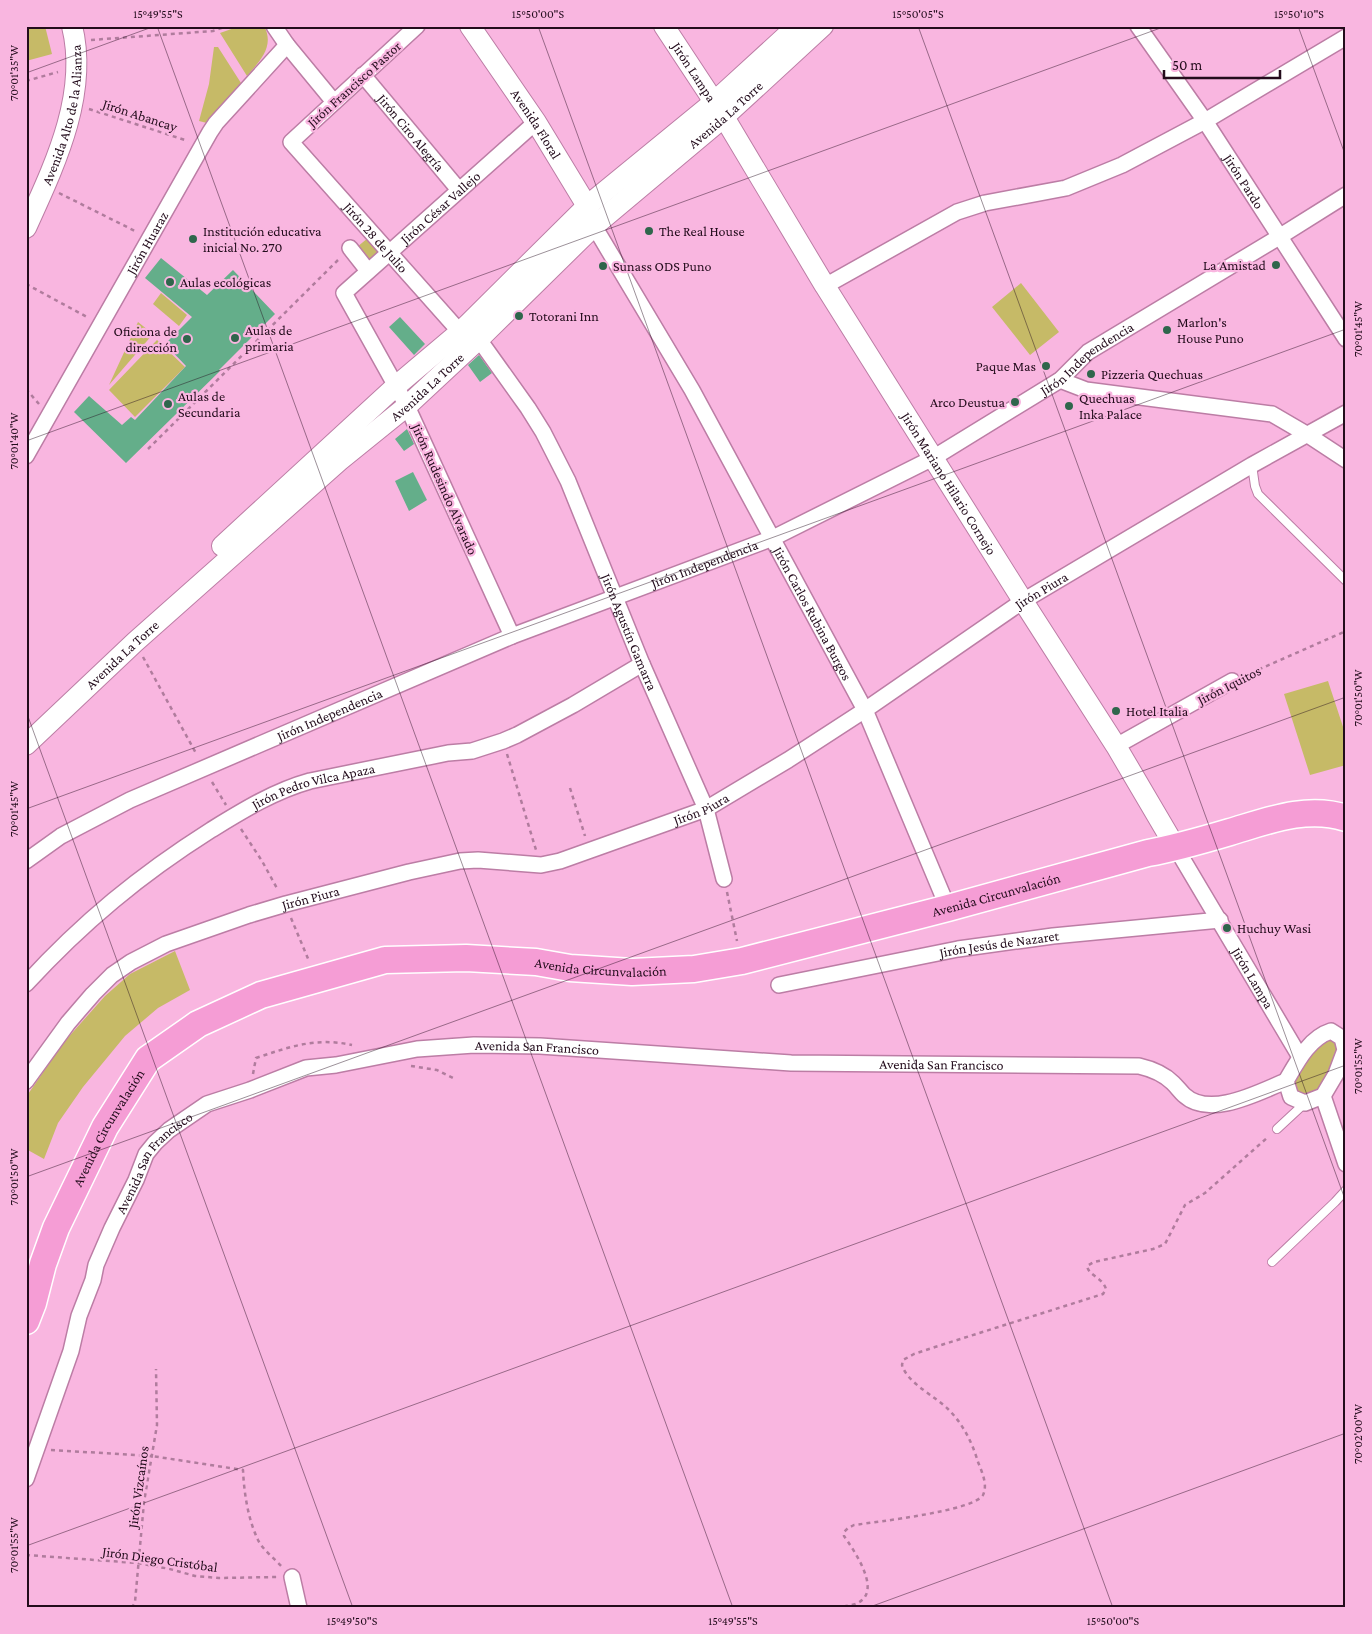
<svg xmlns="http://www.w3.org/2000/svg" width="1372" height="1634" font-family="'Crimson Pro',serif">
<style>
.green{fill:#c6ba67}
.building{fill:#64ae8a}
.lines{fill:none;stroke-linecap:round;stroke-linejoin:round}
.lane-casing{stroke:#bc7da5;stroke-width:10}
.street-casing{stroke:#bc7da5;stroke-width:18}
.secondary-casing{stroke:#bc7da5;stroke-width:22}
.highway-casing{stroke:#fff;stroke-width:29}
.path{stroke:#b07c9d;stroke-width:2.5;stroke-dasharray:4 4;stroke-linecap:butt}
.lane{stroke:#fff;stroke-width:8}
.street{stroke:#fff;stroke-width:15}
.secondary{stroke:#fff;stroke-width:20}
.highway{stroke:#f59dd5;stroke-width:26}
.ticks{fill:none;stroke:#230c1c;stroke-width:1;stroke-opacity:0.45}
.poi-dot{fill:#2f664c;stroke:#f9b6e0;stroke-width:2}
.labels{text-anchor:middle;stroke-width:4.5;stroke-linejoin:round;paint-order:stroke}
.street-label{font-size:14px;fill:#230c1c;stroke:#f9b6e0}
.poi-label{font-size:14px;fill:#230c1c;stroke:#f9b6e0;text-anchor:start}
.neatline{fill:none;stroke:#230c1c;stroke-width:2}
.ticks-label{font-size:12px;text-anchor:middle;fill:#230c1c}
</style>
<rect width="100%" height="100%" fill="#f9b6e0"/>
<!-- green -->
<path class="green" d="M26,26H45L52,54L26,61Z
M240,26H264C275,46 260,61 247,76L220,33Z
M214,47H218L241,83L207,123L199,121L209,84Z
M368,238L380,252L369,261L357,247Z
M1021,283L1059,332L1030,355L992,307Z
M161,293L187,315L179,326L153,304Z
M138,322L153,334L109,385Z
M157,340L185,367L135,417L109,390Z
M1328,681L1346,736V765L1310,775L1284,694Z
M175,951L190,990L158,1008L125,1036L83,1087L58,1123L44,1159L26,1149V1097L64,1042L105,996L130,974Z
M1321,1035L1341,1039L1322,1095L1305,1101L1287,1081Z"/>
<!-- building -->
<path class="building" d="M161,258L207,295L233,270L275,314L219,370L220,371L126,463L74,412L89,396L122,425L131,417L135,420L186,366L165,344L192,317L145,278Z
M400,317L425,344L414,355L389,327Z
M479,355L492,373L480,382L468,365Z
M407,429L414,444L404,451L395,439Z
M413,472L427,500L409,511L395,481Z"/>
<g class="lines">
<defs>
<path id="lane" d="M1252,465L1255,486L1258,494L1346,581
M1277,1129L1305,1103
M1272,1262L1335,1202L1346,1190"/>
<g id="street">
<path d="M274,26L287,45L334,102"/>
<path id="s1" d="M417,26L291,142L460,332"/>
<path id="s2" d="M1138,26L1205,121L1346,339"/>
<path id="s3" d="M363,75L459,190"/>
<path id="s4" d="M594,226L692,390L865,710L948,908"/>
<path d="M350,248L368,271"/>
<path d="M825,286L957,212L985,203L1066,188L1122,165L1205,121L1346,37"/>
<path id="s5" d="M473,331L528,408L543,432L568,481L642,664L706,809L724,879"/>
<path d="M1060,380L1086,390L1272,414L1308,435L1346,460"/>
<path id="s6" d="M26,456L210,132L216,123L287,45"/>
<path id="s7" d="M512,636L407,406L344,293L536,122"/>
<path d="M1116,746L1232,681"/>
<path id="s8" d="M1176,848L1300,1057"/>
<path id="s9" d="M26,861L61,836L130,800L512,636L773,538L933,458L1060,380L1088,352L1279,237L1346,195"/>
<path id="s10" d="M26,984C83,922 140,875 211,830C242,811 274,791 310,781L448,753L472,751L503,741L517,735L573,705L642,664"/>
<path id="s11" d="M779,985L958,949L1053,936L1220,920"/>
<path d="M1331,1031L1342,1038L1345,1050L1336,1074L1323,1096L1305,1103L1291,1097L1286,1081C1297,1062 1309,1038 1331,1031Z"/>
<path id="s12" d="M26,1081L68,1023L93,994L112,975L131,962L166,944L249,915L286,904L409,872L460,861L478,860L541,865L560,861L706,809L788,760L865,710L1023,601L1252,465L1346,413"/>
<path d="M1323,1096L1346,1164"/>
<path id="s13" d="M26,1479L71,1351L79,1316L93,1280L96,1265L112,1228L136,1180L146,1154L155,1143L169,1130L207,1104L250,1090L306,1068L336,1065L417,1049L474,1045L540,1046L791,1063L1139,1066C1152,1069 1163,1073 1173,1083C1177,1087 1180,1091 1184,1095C1210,1119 1259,1092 1286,1081"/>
<path d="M292,1577L299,1608"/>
</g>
<g id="secondary">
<path id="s14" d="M470,26L536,122L587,206L591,219"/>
<path id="s15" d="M664,26L724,117L825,286L1023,601L1116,746L1176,848"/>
<path id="s16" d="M26,228C54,166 89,95 72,26"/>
<path d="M222,546L396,386L460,332L587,206L714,102L797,26"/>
<path id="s17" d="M26,745L135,642L339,461L407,406L479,339L594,226L724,117L823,26"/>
</g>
<g id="highway">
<path id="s18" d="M26,1321L33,1303L43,1264L56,1228L105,1127L148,1059L198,1024L261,995L385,960L466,958L536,962L570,968L632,972L694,969L742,961L948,908L1148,853C1176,848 1203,840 1230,832C1267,821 1307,805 1346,818"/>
</g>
</defs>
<!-- lane casing -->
<use href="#lane" class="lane-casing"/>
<!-- street casing -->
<use href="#street" class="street-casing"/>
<!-- secondary casing -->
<use href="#secondary" class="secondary-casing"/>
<!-- highway casing -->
<use href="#highway" class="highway-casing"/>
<!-- path -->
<path class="path" d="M91,40L213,31L227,26
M26,81L58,72
M89,109L188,141
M59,193L137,232
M26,284L87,317
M26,389L39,404
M148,449L340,258
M143,657L197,755
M1244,676L1346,631
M507,754L536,850
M212,782L226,805
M570,788L585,836
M241,829L262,861L278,890
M727,892L737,941
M291,918L309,961
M411,1066L437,1070L453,1078
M253,1074L256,1058C289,1047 316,1037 352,1045
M51,1450L152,1456L243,1470C244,1493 248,1519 258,1540C263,1550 275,1559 282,1567
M26,1555L137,1563L170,1569L195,1576L219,1578L278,1577
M132,1608L135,1602L144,1502L157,1425L156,1369
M836,1608C843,1606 856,1606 862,1600C879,1586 853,1549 844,1536V1532L848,1528L854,1525C875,1522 974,1511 983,1495C988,1485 982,1472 978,1462C972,1442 963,1424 948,1409C935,1396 907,1383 902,1365L903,1360L914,1354L935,1347L1103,1294L1106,1289C1102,1277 1089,1276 1087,1266L1094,1262L1153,1249L1165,1244L1185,1205L1205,1193L1268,1137"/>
<!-- lane -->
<use href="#lane" class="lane"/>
<!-- street -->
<use href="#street" class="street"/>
<!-- secondary -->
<use href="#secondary" class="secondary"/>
<!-- highway -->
<use href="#highway" class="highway"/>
</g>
<!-- ticks -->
<path class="ticks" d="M157,26L733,1608M538,26L1113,1608M918,26L1346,1202M1298,26L1346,157M26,73L155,26M26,441L1166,26M26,711L353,1608M26,809L1346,329M26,1177L1346,697M26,1546L1346,1065M867,1608L1346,1433"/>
<!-- markers -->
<g class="poi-dot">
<circle cx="649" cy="231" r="5"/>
<circle cx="193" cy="239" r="5"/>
<circle cx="1276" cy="265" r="5"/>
<circle cx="603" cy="266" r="5"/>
<circle cx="170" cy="282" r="5"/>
<circle cx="519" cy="316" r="5"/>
<circle cx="1167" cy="330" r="5"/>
<circle cx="235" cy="338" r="5"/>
<circle cx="187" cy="339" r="5"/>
<circle cx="1046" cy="366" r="5"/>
<circle cx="1091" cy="374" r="5"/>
<circle cx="1015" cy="402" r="5"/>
<circle cx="168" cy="404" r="5"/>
<circle cx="1069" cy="406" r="5"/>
<circle cx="1116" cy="711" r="5"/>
<circle cx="1227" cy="928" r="5"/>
</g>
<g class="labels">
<!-- street labels -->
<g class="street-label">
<text dy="5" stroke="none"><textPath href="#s15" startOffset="55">Jirón Lampa</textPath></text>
<text transform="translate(354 84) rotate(-42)" y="5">Jirón Francisco Pastor</text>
<text dy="5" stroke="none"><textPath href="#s16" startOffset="120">Avenida Alto de la Alianza</textPath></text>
<text dy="5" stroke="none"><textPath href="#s17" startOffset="942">Avenida La Torre</textPath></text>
<text transform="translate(140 115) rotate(18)" y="5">Jirón Abancay</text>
<text dy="5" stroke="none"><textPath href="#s14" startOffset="118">Avenida Floral</textPath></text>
<text dy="5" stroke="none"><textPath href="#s3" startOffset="75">Jirón Ciro Alegría</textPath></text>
<text dy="5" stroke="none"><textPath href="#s2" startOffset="188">Jirón Pardo</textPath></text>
<text dy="5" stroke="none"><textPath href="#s7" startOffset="511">Jirón César Vallejo</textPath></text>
<text dy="5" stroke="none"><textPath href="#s1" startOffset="299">Jirón 28 de Julio</textPath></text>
<text dy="5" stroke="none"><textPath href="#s6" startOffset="245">Jirón Huaraz</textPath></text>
<text dy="5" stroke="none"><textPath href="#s9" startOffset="1178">Jirón Independencia</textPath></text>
<text dy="5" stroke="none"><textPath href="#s17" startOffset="538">Avenida La Torre</textPath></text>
<text dy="5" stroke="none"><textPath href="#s15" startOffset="539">Jirón Mariano Hilario Cornejo</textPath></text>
<text transform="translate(445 489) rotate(66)" y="5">Jirón Rudesindo Alvarado</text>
<text dy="5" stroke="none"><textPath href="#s9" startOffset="742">Jirón Independencia</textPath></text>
<text dy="5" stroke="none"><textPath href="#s12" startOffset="1161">Jirón Piura</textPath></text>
<text dy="5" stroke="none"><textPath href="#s4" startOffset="445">Jirón Carlos Rubina Burgos</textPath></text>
<text dy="5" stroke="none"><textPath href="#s5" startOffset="341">Jirón Agustín Gamarra</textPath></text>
<text dy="5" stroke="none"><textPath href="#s17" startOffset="132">Avenida La Torre</textPath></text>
<text transform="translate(1229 685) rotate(-27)" y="5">Jirón Iquitos</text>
<text dy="5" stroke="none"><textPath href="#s9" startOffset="338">Jirón Independencia</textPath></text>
<text dy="5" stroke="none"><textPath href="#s10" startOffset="354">Jirón Pedro Vilca Apaza</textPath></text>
<text dy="5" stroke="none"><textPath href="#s12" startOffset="756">Jirón Piura</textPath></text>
<text dy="5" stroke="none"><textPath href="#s18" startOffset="1171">Avenida Circunvalación</textPath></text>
<text dy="5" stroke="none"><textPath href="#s12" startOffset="351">Jirón Piura</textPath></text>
<text dy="5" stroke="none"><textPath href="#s11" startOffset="224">Jirón Jesús de Nazaret</textPath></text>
<text dy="5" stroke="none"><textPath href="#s18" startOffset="766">Avenida Circunvalación</textPath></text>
<text dy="5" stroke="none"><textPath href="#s8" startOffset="151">Jirón Lampa</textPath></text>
<text dy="5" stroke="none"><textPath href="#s13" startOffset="765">Avenida San Francisco</textPath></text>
<text dy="5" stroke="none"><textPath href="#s13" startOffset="1170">Avenida San Francisco</textPath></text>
<text dy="5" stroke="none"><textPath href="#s18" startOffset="211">Avenida Circunvalación</textPath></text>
<text dy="5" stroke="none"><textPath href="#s13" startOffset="345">Avenida San Francisco</textPath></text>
<text transform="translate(138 1487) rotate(-82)" y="5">Jirón Vizcaínos</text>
<text transform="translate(160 1559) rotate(8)" y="5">Jirón Diego Cristóbal</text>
</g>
<!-- poi labels -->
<g class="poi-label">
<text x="203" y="236">Institución educativa<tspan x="203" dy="16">inicial No. 270</tspan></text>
<text x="659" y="236">The Real House</text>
<text x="1266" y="270" text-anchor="end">La Amistad</text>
<text x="613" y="271">Sunass ODS Puno</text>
<text x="180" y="287">Aulas ecológicas</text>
<text x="529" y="321">Totorani Inn</text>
<text x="1177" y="327">Marlon's<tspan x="1177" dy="16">House Puno</tspan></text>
<text x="245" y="335">Aulas de<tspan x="245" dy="16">primaria</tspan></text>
<text x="177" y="336" text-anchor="end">Oficiona de<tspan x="177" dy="16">dirección</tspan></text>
<text x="1036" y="371" text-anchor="end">Paque Mas</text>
<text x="1101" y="379">Pizzeria Quechuas</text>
<text x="178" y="401">Aulas de<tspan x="178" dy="16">Secundaria</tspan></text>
<text x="1079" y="403">Quechuas<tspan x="1079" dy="16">Inka Palace</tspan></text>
<text x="1005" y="407" text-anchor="end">Arco Deustua</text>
<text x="1126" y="716">Hotel Italia</text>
<text x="1237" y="933">Huchuy Wasi</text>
</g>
</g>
<!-- border -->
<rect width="1372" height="1634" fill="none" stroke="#f9b6e0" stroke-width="55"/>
<!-- scale -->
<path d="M1164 70v8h116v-8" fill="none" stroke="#230c1c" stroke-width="2.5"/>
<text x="1172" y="70" font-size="15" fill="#230c1c" stroke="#f9b6e0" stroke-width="4" paint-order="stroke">50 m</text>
<rect x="28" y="28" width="1316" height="1578" class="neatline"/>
<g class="ticks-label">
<text x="158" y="18">15°49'55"S</text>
<text x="538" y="18">15°50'00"S</text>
<text x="918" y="18">15°50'05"S</text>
<text x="1299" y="18">15°50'10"S</text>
<text transform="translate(14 73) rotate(-90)" y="4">70°01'35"W</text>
<text transform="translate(1358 329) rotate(-90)" y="4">70°01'45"W</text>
<text transform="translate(14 441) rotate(-90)" y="4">70°01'40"W</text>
<text transform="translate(1358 698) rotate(-90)" y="4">70°01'50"W</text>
<text transform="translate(14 809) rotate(-90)" y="4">70°01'45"W</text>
<text transform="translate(1358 1066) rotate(-90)" y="4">70°01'55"W</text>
<text transform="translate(14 1177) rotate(-90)" y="4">70°01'50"W</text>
<text transform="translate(1358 1434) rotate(-90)" y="4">70°02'00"W</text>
<text transform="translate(14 1545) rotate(-90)" y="4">70°01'55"W</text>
<text x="352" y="1625">15°49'50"S</text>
<text x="733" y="1625">15°49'55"S</text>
<text x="1113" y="1625">15°50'00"S</text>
</g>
</svg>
